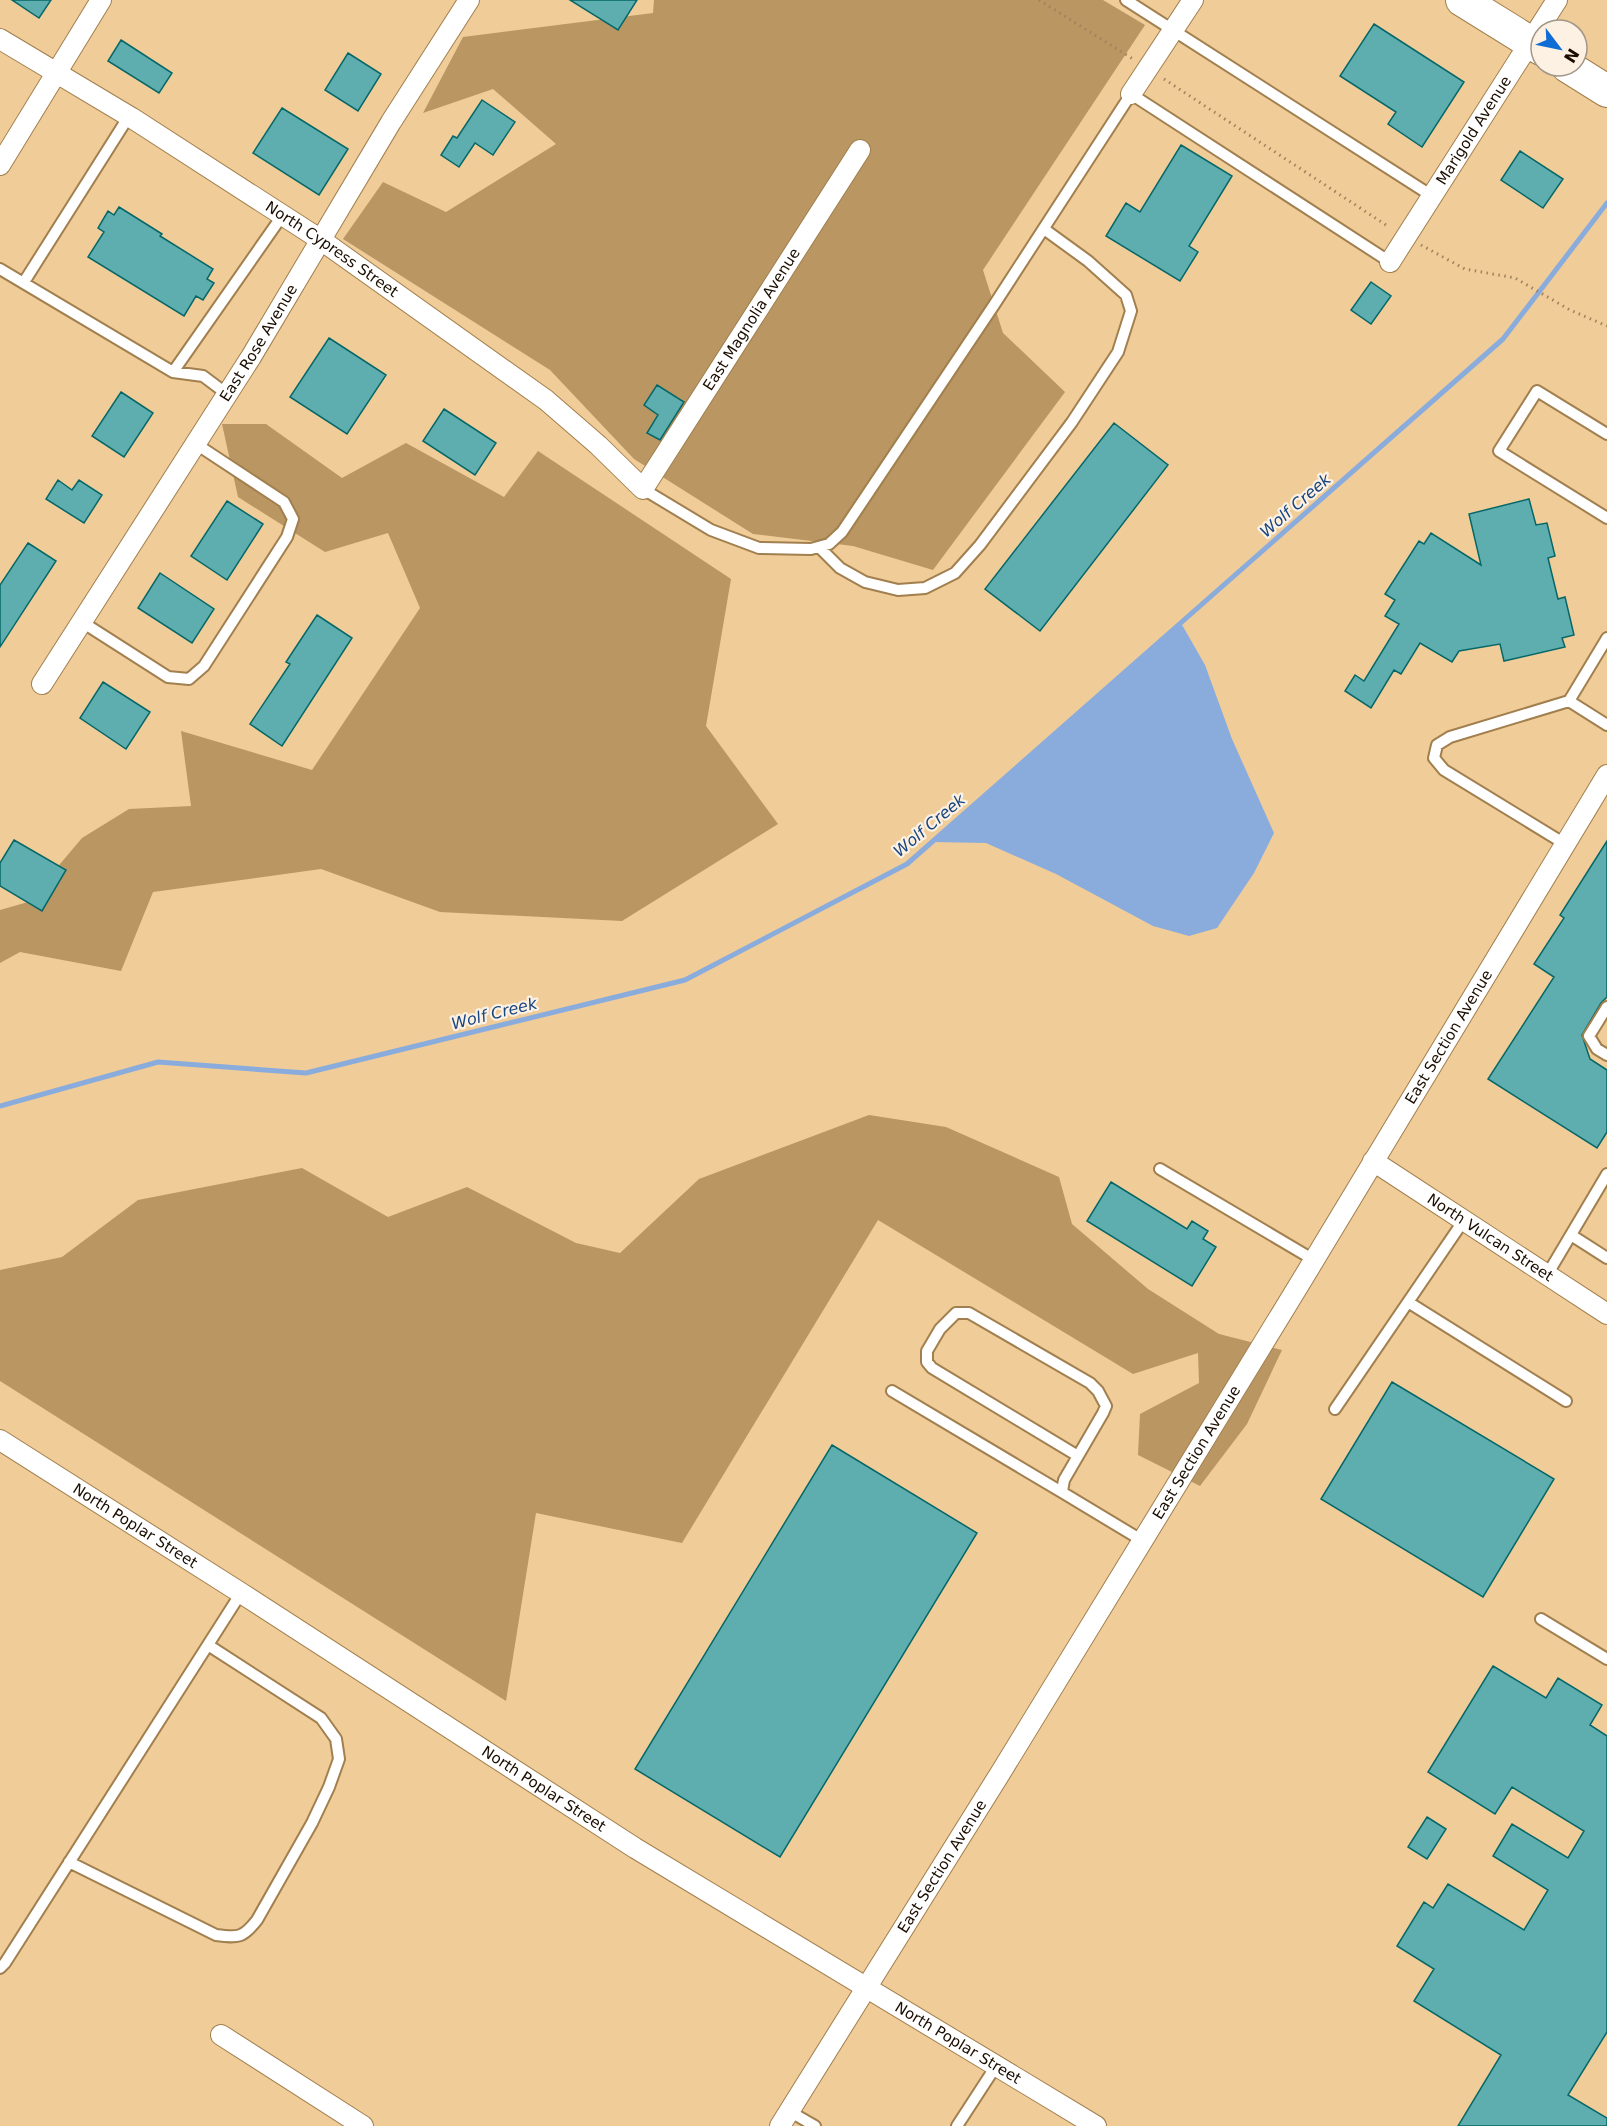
<svg xmlns="http://www.w3.org/2000/svg" width="1607" height="2126" font-family="'DejaVu Sans',sans-serif">
<style>
.forest{fill:#b99662}
.water{fill:#89acdd}
.lines{fill:none;stroke-linecap:round;stroke-linejoin:round}
.stream{stroke:#89acdd;stroke-width:5}
.building{fill:#5faeaf;stroke:#066768;stroke-width:1.5}
.service-casing{stroke:#a17f4e;stroke-width:14}
.minor-casing{stroke:#a17f4e;stroke-width:22}
.primary-casing{stroke:#a17f4e;stroke-width:34}
.path{stroke:#9e835e;stroke-width:3;stroke-dasharray:1.5 4.5;stroke-linecap:butt}
.service{stroke:#fff;stroke-width:10}
.minor{stroke:#fff;stroke-width:20}
.primary{stroke:#fff;stroke-width:32}
.labels{text-anchor:middle;stroke-width:4.5;stroke-linejoin:round;paint-order:stroke}
.street-label{font-size:15px;fill:#1a0d00;stroke:#fcf1e2}
.water-label{font-size:16px;font-style:italic;fill:#174580;stroke:#fcf1e2}
</style>
<rect width="100%" height="100%" fill="#f0cc98"/>
<!-- forest -->
<path class="forest" d="M654,0H1103L1145,25L983,270L1003,333L1065,392L933,570L853,546L753,534L634,459L550,370L343,239L383,182L446,212L556,144L493,89L423,113L463,37L653,13Z
M222,424H266L342,478L406,443L504,497L538,451L731,579L706,726L778,824L622,921L440,912L321,869L153,892L121,971L20,952L0,963V910L28,902L82,838L129,809L191,806L181,731L312,770L420,608L388,533L325,552L238,497Z
M869,1115L946,1127L1059,1177L1072,1224L1148,1289L1219,1334L1282,1350L1247,1424L1200,1486L1138,1455L1140,1414L1199,1383L1198,1353L1133,1374L878,1220L682,1543L536,1513L506,1701L0,1381V1270L62,1257L138,1200L302,1168L388,1217L467,1187L576,1243L620,1253L699,1179Z"/>
<!-- water -->
<path class="water" d="M1181,623L1205,665L1232,739L1274,833L1254,873L1217,928L1189,936L1153,926L1056,874L986,843L932,842Z"/>
<g class="lines">
<!-- stream -->
<path class="stream" d="M0,1106L158,1062L306,1073L685,980L907,864L1503,339L1607,203"/>
</g>
<!-- building -->
<path class="building" d="M12,0H51L39,18Z
M570,0H637L618,30Z
M1374,24L1464,82L1422,147L1388,124L1396,112L1340,76Z
M121,40L172,73L159,93L108,61Z
M348,53L381,74L358,111L325,90Z
M482,100L515,122L493,155L475,143L459,167L441,155L453,136L457,138Z
M282,108L348,149L319,195L253,153Z
M1181,145L1232,176L1189,246L1198,252L1180,281L1106,236L1126,203L1140,212Z
M1520,151L1563,179L1543,208L1501,180Z
M119,207L162,234L160,236L213,269L207,279L214,283L203,300L196,296L184,316L88,257L104,232L98,228L108,211L114,215Z
M1371,282L1391,296L1371,324L1351,310Z
M329,338L386,375L347,434L290,397Z
M657,385L684,402L660,440L647,433L658,415L644,405Z
M121,392L153,413L124,457L92,436Z
M444,409L496,443L475,475L423,441Z
M1114,423L1168,465L1040,631L985,589Z
M58,480L72,490L79,480L102,495L84,523L46,499Z
M1529,499L1536,525L1547,523L1555,556L1548,558L1558,599L1565,597L1574,635L1562,638L1565,647L1504,661L1500,644L1459,651L1452,662L1420,643L1401,674L1394,670L1371,708L1345,691L1355,675L1364,681L1399,624L1385,616L1395,600L1385,594L1419,541L1424,544L1431,533L1481,565L1469,514Z
M227,501L263,524L227,580L191,556Z
M28,543L56,561L0,647V585Z
M160,573L214,609L192,643L138,608Z
M317,615L352,638L282,746L250,724L290,664L286,662Z
M103,682L150,712L126,749L80,718Z
M14,840L66,870L42,911L0,886V863Z
M1607,841V997L1601,1003L1582,1035L1590,1059L1607,1070V1132L1597,1148L1488,1079L1554,977L1534,964L1564,918L1560,915Z
M1111,1182L1187,1229L1192,1221L1208,1231L1203,1239L1216,1247L1192,1286L1087,1221Z
M1392,1382L1554,1479L1483,1597L1321,1499Z
M832,1445L977,1533L780,1857L635,1769Z
M1493,1666L1546,1698L1558,1678L1602,1705L1590,1725L1607,1736V2032L1568,2095L1607,2118V2126H1458L1501,2055L1414,2001L1434,1969L1397,1946L1424,1902L1433,1908L1448,1884L1524,1930L1548,1890L1493,1856L1512,1824L1568,1858L1584,1831L1512,1787L1495,1814L1428,1772Z
M1427,1817L1446,1829L1427,1859L1408,1847Z"/>
<g class="lines">
<defs>
<path id="service" d="M1126,0L1432,196
M0,269L173,372L203,376L227,394
M24,282L129,116
M173,372L282,216
M1607,434L1537,391L1499,451L1607,518
M643,489L711,530L759,548L811,549L829,544L842,532L994,305L1131,94L1390,262
M819,547L840,568L865,582L898,590L925,588L955,573L980,545L1072,422L1118,352L1131,311L1126,295L1088,261L1044,229
M82,622L168,677L189,679L204,666L287,537L293,519L284,502L196,444
M1569,701L1607,725
M1565,844L1444,770L1434,758L1437,745L1450,737L1569,701L1607,638
M1607,1007L1589,1036L1597,1049L1607,1055
M1160,1169L1314,1260
M1571,1235L1607,1258
M1547,1275L1607,1174
M1408,1302L1566,1401
M892,1391L1065,1494
M1335,1409L1464,1220
M1078,1456L932,1368L927,1362V1351L940,1329L956,1313H969L1090,1383L1098,1391L1106,1406L1103,1413L1064,1480L1062,1491L1065,1494L1143,1541
M1541,1619L1607,1659
M69,1862L216,1935C238,1938 243,1938 257,1920L312,1823L329,1787L339,1759L336,1739L321,1718L208,1645
M0,1968L5,1963L241,1593
M789,2111L815,2126
M957,2126L996,2066"/>
<g id="minor">
<path id="s1" d="M0,39L132,118L321,240L546,400L598,445L643,489L860,150"/>
<path d="M1131,94L1193,0"/>
<path d="M0,165L101,0"/>
<path id="s2" d="M1390,262L1557,0"/>
<path id="s3" d="M42,684L251,357L391,122L469,0"/>
<path id="s4" d="M1373,1161L1607,1314"/>
<path id="s5" d="M0,1440L241,1593L635,1848L1096,2126"/>
<path d="M221,2035L363,2126"/>
<path id="s6" d="M780,2126L1001,1772L1302,1280L1607,775"/>
</g>
<path id="primary" d="M1462,0L1541,49
M1567,66L1607,91"/>
</defs>
<!-- service casing -->
<use href="#service" class="service-casing"/>
<!-- minor casing -->
<use href="#minor" class="minor-casing"/>
<!-- primary casing -->
<use href="#primary" class="primary-casing"/>
<!-- path -->
<path class="path" d="M1039,0L1133,59
M1164,79L1389,227
M1421,245L1465,269L1515,278L1570,310L1607,326"/>
<!-- service -->
<use href="#service" class="service"/>
<!-- minor -->
<use href="#minor" class="minor"/>
<!-- primary -->
<use href="#primary" class="primary"/>
</g>
<g class="labels">
<!-- street labels -->
<g class="street-label">
<text dy="5" stroke="none"><textPath href="#s2" startOffset="156">Marigold Avenue</textPath></text>
<text dy="5" stroke="none"><textPath href="#s1" startOffset="393">North Cypress Street</textPath></text>
<text dy="5" stroke="none"><textPath href="#s1" startOffset="988">East Magnolia Avenue</textPath></text>
<text dy="5" stroke="none"><textPath href="#s3" startOffset="404">East Rose Avenue</textPath></text>
<text dy="5" stroke="none"><textPath href="#s6" startOffset="1278">East Section Avenue</textPath></text>
<text dy="5" stroke="none"><textPath href="#s4" startOffset="140">North Vulcan Street</textPath></text>
<text dy="5" stroke="none"><textPath href="#s6" startOffset="792">East Section Avenue</textPath></text>
<text dy="5" stroke="none"><textPath href="#s5" startOffset="160">North Poplar Street</textPath></text>
<text dy="5" stroke="none"><textPath href="#s5" startOffset="646">North Poplar Street</textPath></text>
<text dy="5" stroke="none"><textPath href="#s6" startOffset="306">East Section Avenue</textPath></text>
<text dy="5" stroke="none"><textPath href="#s5" startOffset="1132">North Poplar Street</textPath></text>
</g>
<!-- water labels -->
<g class="water-label">
<text transform="translate(1295 505) rotate(-41)" y="6">Wolf Creek</text>
<text transform="translate(929 825) rotate(-40)" y="6">Wolf Creek</text>
<text transform="translate(494 1013) rotate(-14)" y="6">Wolf Creek</text>
</g>
</g>
<!-- north arrow -->
<g transform="translate(1559 48) rotate(122)"><circle r="28" fill="#fcf1e2" stroke="#a29688" stroke-width="1.5"/>
<path d="M0-4.5L10 22L0 15L-10 22Z" fill="#116dd6"/>
<text y="-9" font-size="16" font-weight="bold" text-anchor="middle" fill="#1a0d00">N</text>
</g>
</svg>
